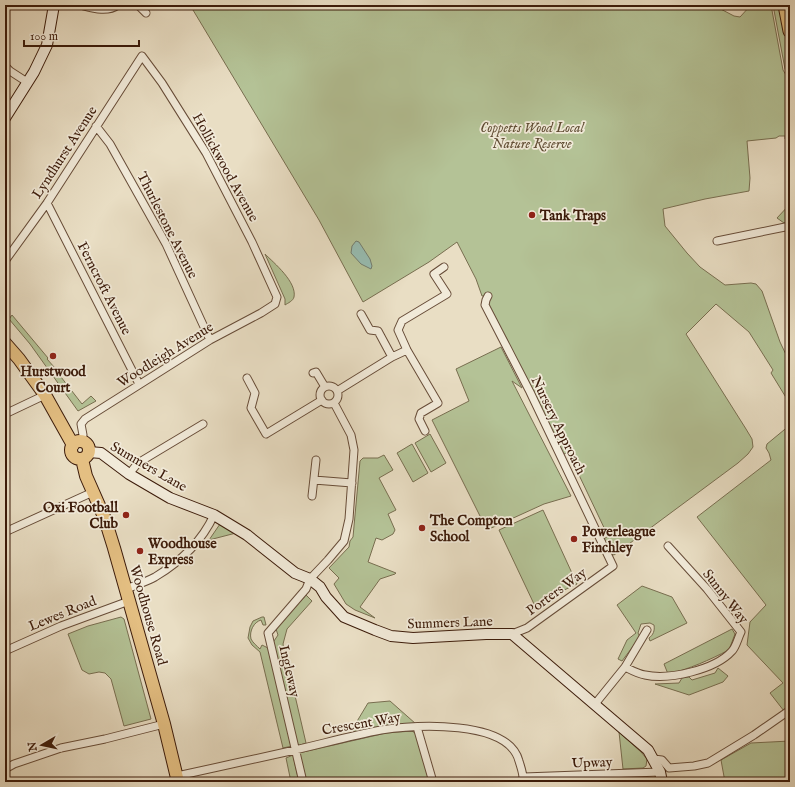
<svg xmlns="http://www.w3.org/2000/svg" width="795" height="787" font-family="'IM FELL English',serif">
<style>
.green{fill:#b4c296;stroke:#786e50}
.water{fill:#97bcb1;stroke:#737c6e}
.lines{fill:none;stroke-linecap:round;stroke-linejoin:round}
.street-casing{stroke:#674c38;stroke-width:9}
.secondary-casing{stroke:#3c1b0a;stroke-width:12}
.primary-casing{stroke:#3c1b0a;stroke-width:14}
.highway-casing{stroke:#3c1b0a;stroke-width:15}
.street{stroke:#f1ead9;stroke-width:7}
.secondary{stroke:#f1ead9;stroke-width:10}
.primary{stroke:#e4bf82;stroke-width:12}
.highway{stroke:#e4bf82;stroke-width:13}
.poi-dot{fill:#8f2418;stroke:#f1ead9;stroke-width:1.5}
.labels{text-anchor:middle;stroke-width:3.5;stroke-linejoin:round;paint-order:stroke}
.park-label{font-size:14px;font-style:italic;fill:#604d34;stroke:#f1ead9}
.street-label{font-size:14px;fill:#3c1b0a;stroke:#f1ead9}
.poi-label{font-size:14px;font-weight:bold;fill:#3c1b0a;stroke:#f1ead9;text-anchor:start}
</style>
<rect width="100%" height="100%" fill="#e9dec4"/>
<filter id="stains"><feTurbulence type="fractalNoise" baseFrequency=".005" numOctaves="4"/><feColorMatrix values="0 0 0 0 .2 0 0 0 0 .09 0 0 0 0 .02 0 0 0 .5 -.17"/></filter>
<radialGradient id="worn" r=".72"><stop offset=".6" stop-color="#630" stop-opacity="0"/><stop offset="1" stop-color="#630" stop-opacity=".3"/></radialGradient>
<!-- green -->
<path class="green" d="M190,5H713L734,16L740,17L751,5H771L783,70L786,75L790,112V138L785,139V136H779L776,138L747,141L750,178L749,191L705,199L663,209L665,226L687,253L700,267L725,285L751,283L756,284L762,291L780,342L790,363V404L771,373L773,370L749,332L716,304L686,334L746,429L752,439L753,447L748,454L738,463L614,555L611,554L604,539L608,536L569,454L567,453L560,455L490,309L485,296H482L476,279L457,242L429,262L363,302L319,220Z
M773,5H778C787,33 790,62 790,91L788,74L785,69Z
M790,204V221L784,223L777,218Z
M265,254C274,263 297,282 294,297C293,301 288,303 285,305V299Z
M12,315L48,358L47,359L62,376L61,377L82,404L91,396L96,401L78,411L30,344L9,319Z
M501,347L522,388L512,381L571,496L544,504L487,530L432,420L469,401L456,369Z
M790,425V706L784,711L770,693L783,683L747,645L750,622L766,605L697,517L771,460L769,453L766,448L767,444Z
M430,434L446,463L431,472L415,443Z
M412,444L428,473L413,482L397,453Z
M384,455L393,470L379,478L396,510L388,514L395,530L393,534L382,540L376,538L368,562L396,573L395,574L380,579L360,607L375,618L355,610L346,604L334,584L339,578L329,568L349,547L350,541L353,537L360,461L363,458H378Z
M543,510L577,584L534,604L499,530Z
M220,524L236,533L209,540Z
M642,586L672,597L687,623L650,641L649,638C653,635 655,631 654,625L650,623L641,624L638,633L640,637L622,661L618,659L627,640L636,633L617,605Z
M306,595L312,601L287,629L283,644L306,743L297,746L272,644L278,635L276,629Z
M121,617L124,619L151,719L124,726L111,679L105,673L99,672L89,674L82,670L68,634L88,626Z
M262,617H264L266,625H263L261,620C254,622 249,631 251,639C253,643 257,646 260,649L262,645L268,648L292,746L283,748L260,652L252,645L248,638L250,627L253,621Z
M732,629L735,634L729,650C709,660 690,669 668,674L664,664Z
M718,668L728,676L723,682L689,695L655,684L679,683L682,678L689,677L692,680L715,673Z
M390,701L416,724L354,733L353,728L368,703Z
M412,731L418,735L430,782H307L299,753L386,733Z
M619,732L641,752L647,759L646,766L643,768L623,769Z
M790,741V782H725L721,760L751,743Z
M293,755L299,782H291L286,758Z"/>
<!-- water -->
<path class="water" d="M356,241L359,242L370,259L372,266L371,269L361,264L351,253L352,246Z"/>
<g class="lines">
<defs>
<path id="street" d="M80,5C92,8 107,13 118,5
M138,5L146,13
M5,66L10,71L27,82
M96,126L110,144L166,244L210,340
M47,203L139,384
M717,241L790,226
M5,261L47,203L142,56L162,83L206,153L252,242L277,297L275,304L261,313L210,340L85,419L81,424L83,435L82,441
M488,296L486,300L485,305L530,392L613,566L527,628L512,634
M361,314L370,330L378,331L392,357
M313,373L316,372L325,387
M247,378L255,393L251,408L266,434L322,400
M320 395a9 9 0 1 1 18 0a9 9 0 1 1-18 0Z
M337,391L392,357L407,350
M5,414L45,395
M425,431L419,419L421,413L438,403L407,350L398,330L402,321L447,294L434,274L444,267
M129,474L138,463L203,424
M314,480L352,483
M312,496L316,460
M5,532L93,492
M126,589C136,585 146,582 155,577C180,562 202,541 214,515
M5,651L61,626L129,601
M625,667C631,670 638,674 645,675C669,680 715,670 732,651C736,647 738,638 741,632L707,589L668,546
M595,704L625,667L647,630
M417,727L433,782
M654,759L662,760L669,768L694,766L708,763L754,735L790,710
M5,769L14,764L61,748L105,739L164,724
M177,776C213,768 250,760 286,752C318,745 349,736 381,730C415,725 508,719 519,761C521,768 524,775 523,782
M524,777L660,772
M303,782L268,633L306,589L310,579L328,560L344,541L349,519L354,450L351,435L334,403"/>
<path id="secondary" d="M5,118L34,72L47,45L54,5
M89,452L101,453L129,474L170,498L214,515L247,535L295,573L310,579L320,587L326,597L344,617L375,630L391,636L413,638L486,634H512L648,750L660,772L662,782"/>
<path id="primary" d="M5,343L19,359L45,395L73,445
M71 450a9 9 0 1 1 18 0a9 9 0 1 1-18 0Z
M82,459L86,476L105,519L114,548L164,724L178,782"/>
<path id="highway" d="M785,5L790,31"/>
</defs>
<!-- street casing -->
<use href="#street" class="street-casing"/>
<!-- secondary casing -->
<use href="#secondary" class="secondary-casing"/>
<!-- primary casing -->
<use href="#primary" class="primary-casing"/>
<!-- highway casing -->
<use href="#highway" class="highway-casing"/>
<!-- street -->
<use href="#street" class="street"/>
<!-- secondary -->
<use href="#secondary" class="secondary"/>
<!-- primary -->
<use href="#primary" class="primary"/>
<!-- highway -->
<use href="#highway" class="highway"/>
</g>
<!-- markers -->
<g class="poi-dot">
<circle cx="532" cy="215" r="4"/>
<circle cx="53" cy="356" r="4"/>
<circle cx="126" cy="515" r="4"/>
<circle cx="422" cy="528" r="4"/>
<circle cx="574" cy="539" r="4"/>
<circle cx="140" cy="551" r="4"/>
</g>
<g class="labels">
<!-- park labels -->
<g class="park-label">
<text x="532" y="132">Coppetts Wood Local<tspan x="532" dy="16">Nature Reserve</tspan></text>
</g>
<!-- street labels -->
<g class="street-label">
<text transform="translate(64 152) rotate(-57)" y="5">Lyndhurst Avenue</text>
<text transform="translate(226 167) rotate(61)" y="5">Hollickwood Avenue</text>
<text transform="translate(168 225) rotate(63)" y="5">Thurlestone Avenue</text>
<text transform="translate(105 288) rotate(63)" y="5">Ferncroft Avenue</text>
<text transform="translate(165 354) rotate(-32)" y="5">Woodleigh Avenue</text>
<text transform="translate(559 425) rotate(64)" y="5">Nursery Approach</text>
<text transform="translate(149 466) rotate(30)" y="5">Summers Lane</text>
<text transform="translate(556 591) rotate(-36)" y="5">Porters Way</text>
<text transform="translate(726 596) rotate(52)" y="5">Sunny Way</text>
<text transform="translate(62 613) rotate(-22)" y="5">Lewes Road</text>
<text transform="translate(149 615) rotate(74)" y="5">Woodhouse Road</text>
<text transform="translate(450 622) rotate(-2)" y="5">Summers Lane</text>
<text transform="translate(290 671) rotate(77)" y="5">Ingleway</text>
<text transform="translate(361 723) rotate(-10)" y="5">Crescent Way</text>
<text transform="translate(592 762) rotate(-2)" y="5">Upway</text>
</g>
<!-- poi labels -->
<g class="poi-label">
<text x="540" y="220">Tank Traps</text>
<text x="53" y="376" text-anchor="middle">Hurstwood<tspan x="53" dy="16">Court</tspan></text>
<text x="118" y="512" text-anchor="end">Oxi Football<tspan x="118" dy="16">Club</tspan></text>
<text x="430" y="525">The Compton<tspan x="430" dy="16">School</tspan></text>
<text x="582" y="536">Powerleague<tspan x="582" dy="16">Finchley</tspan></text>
<text x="148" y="548">Woodhouse<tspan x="148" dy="16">Express</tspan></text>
</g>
</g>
<!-- margin -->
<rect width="795" height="787" fill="none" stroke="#e9dec4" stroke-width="20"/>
<rect x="6" y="6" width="783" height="775" fill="none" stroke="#3c1b0a" stroke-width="2"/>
<rect x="10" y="10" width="775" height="767" fill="none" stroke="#3c1b0a"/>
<!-- north arrow -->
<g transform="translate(42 745) rotate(261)" stroke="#f1ead9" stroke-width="3" paint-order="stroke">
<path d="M0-3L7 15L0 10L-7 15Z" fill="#3c1b0a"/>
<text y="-6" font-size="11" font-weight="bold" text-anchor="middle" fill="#3c1b0a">N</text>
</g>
<!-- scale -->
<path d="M24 40v6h115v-6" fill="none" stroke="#3c1b0a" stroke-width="2"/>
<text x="30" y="40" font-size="12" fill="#3c1b0a" stroke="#f1ead9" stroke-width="3" paint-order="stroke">100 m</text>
<rect width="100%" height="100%" filter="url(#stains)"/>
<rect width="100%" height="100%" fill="url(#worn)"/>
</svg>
